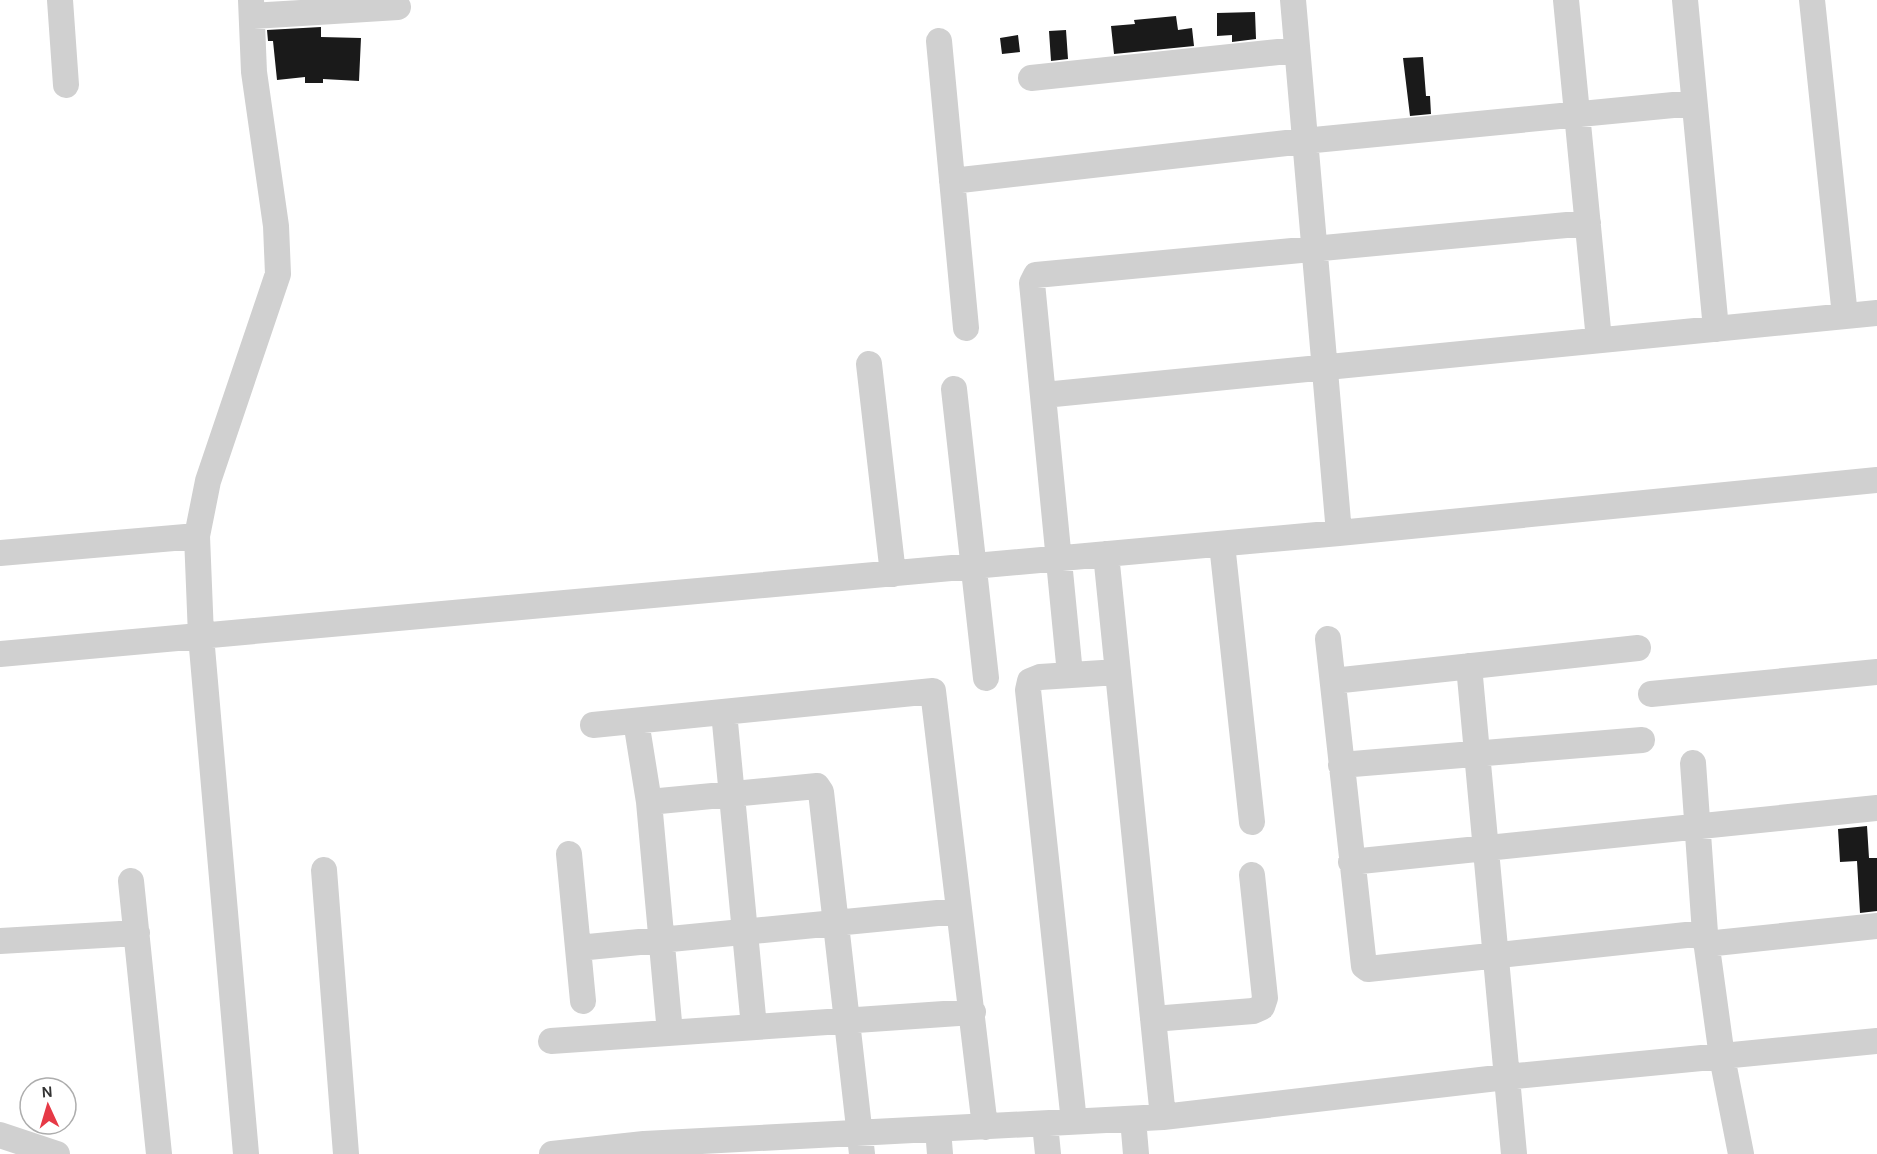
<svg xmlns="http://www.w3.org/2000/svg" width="1877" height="1154" font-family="Karla,sans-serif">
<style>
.building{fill:#1a1a1a}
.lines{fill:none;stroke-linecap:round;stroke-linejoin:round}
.minor{stroke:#d0d0d0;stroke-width:26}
</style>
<rect width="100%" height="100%" fill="#fff"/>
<!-- building -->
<path class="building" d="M1255,12L1256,39L1232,42V35L1217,36V13Z
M1176,16L1178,30L1192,28L1194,46L1114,54L1111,26L1135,24L1134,20Z
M321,27V37L361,38L359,81L323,79V83H305V77L277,80L273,41H268L267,30Z
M1066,30L1068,59L1051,61L1049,31Z
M1018,35L1020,52L1002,54L1000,38Z
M1423,57L1426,96H1430L1431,114L1410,116L1403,58Z
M1867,826L1869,858H1877V911L1860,913L1857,861L1840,862L1838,829Z"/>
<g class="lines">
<!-- minor -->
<path class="minor" d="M60,0L66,85
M1293,0L1339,533
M1566,0L1599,340
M1685,0L1716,329
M1812,0L1845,316
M252,16L398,7
M939,41L966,328
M1031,78L1297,50
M952,181L1304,141L1694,103
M869,364L893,574
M954,389L986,678
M1044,395L1877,313
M1222,544L1252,822
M0,553L197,536
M1106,554L1163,1117
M1328,639L1364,966L1368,969L1705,933
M0,654L1339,533L1877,480
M1469,666L1514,1154
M1070,674L1032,283L1036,275L1588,223
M1333,681L1638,648
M1651,694L1877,672
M724,712L754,1027
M636,721L649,802L670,1033
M593,725L933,691L985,1127
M1693,763L1705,933L1722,1057L1741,1154
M1341,765L1642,740
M649,802L817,786L821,792L862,1154
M569,854L583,1001
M1351,862L1877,808
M324,870L346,1154
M131,881L159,1154
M0,941L137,933
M1706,944L1877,926
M578,948L958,911
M1153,1019L1253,1011L1262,1007L1265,998L1252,875
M551,1041L973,1012
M1133,1119L1136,1154
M1074,1122L1028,690L1030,681L1040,677L1118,672
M1045,1124L1048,1154
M938,1129L940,1154
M0,1135L57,1154
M246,1154L201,636L197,536L208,481L278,274L276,226L254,72L251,0
M552,1154L644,1144L1163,1117L1506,1077L1877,1041"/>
</g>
<!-- north arrow -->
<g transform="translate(48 1106) rotate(356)"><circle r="28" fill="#ffffff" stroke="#adadad" stroke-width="1.5"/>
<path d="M0-4.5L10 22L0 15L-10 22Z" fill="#e63946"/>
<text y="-9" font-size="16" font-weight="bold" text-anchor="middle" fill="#333333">N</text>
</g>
</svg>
